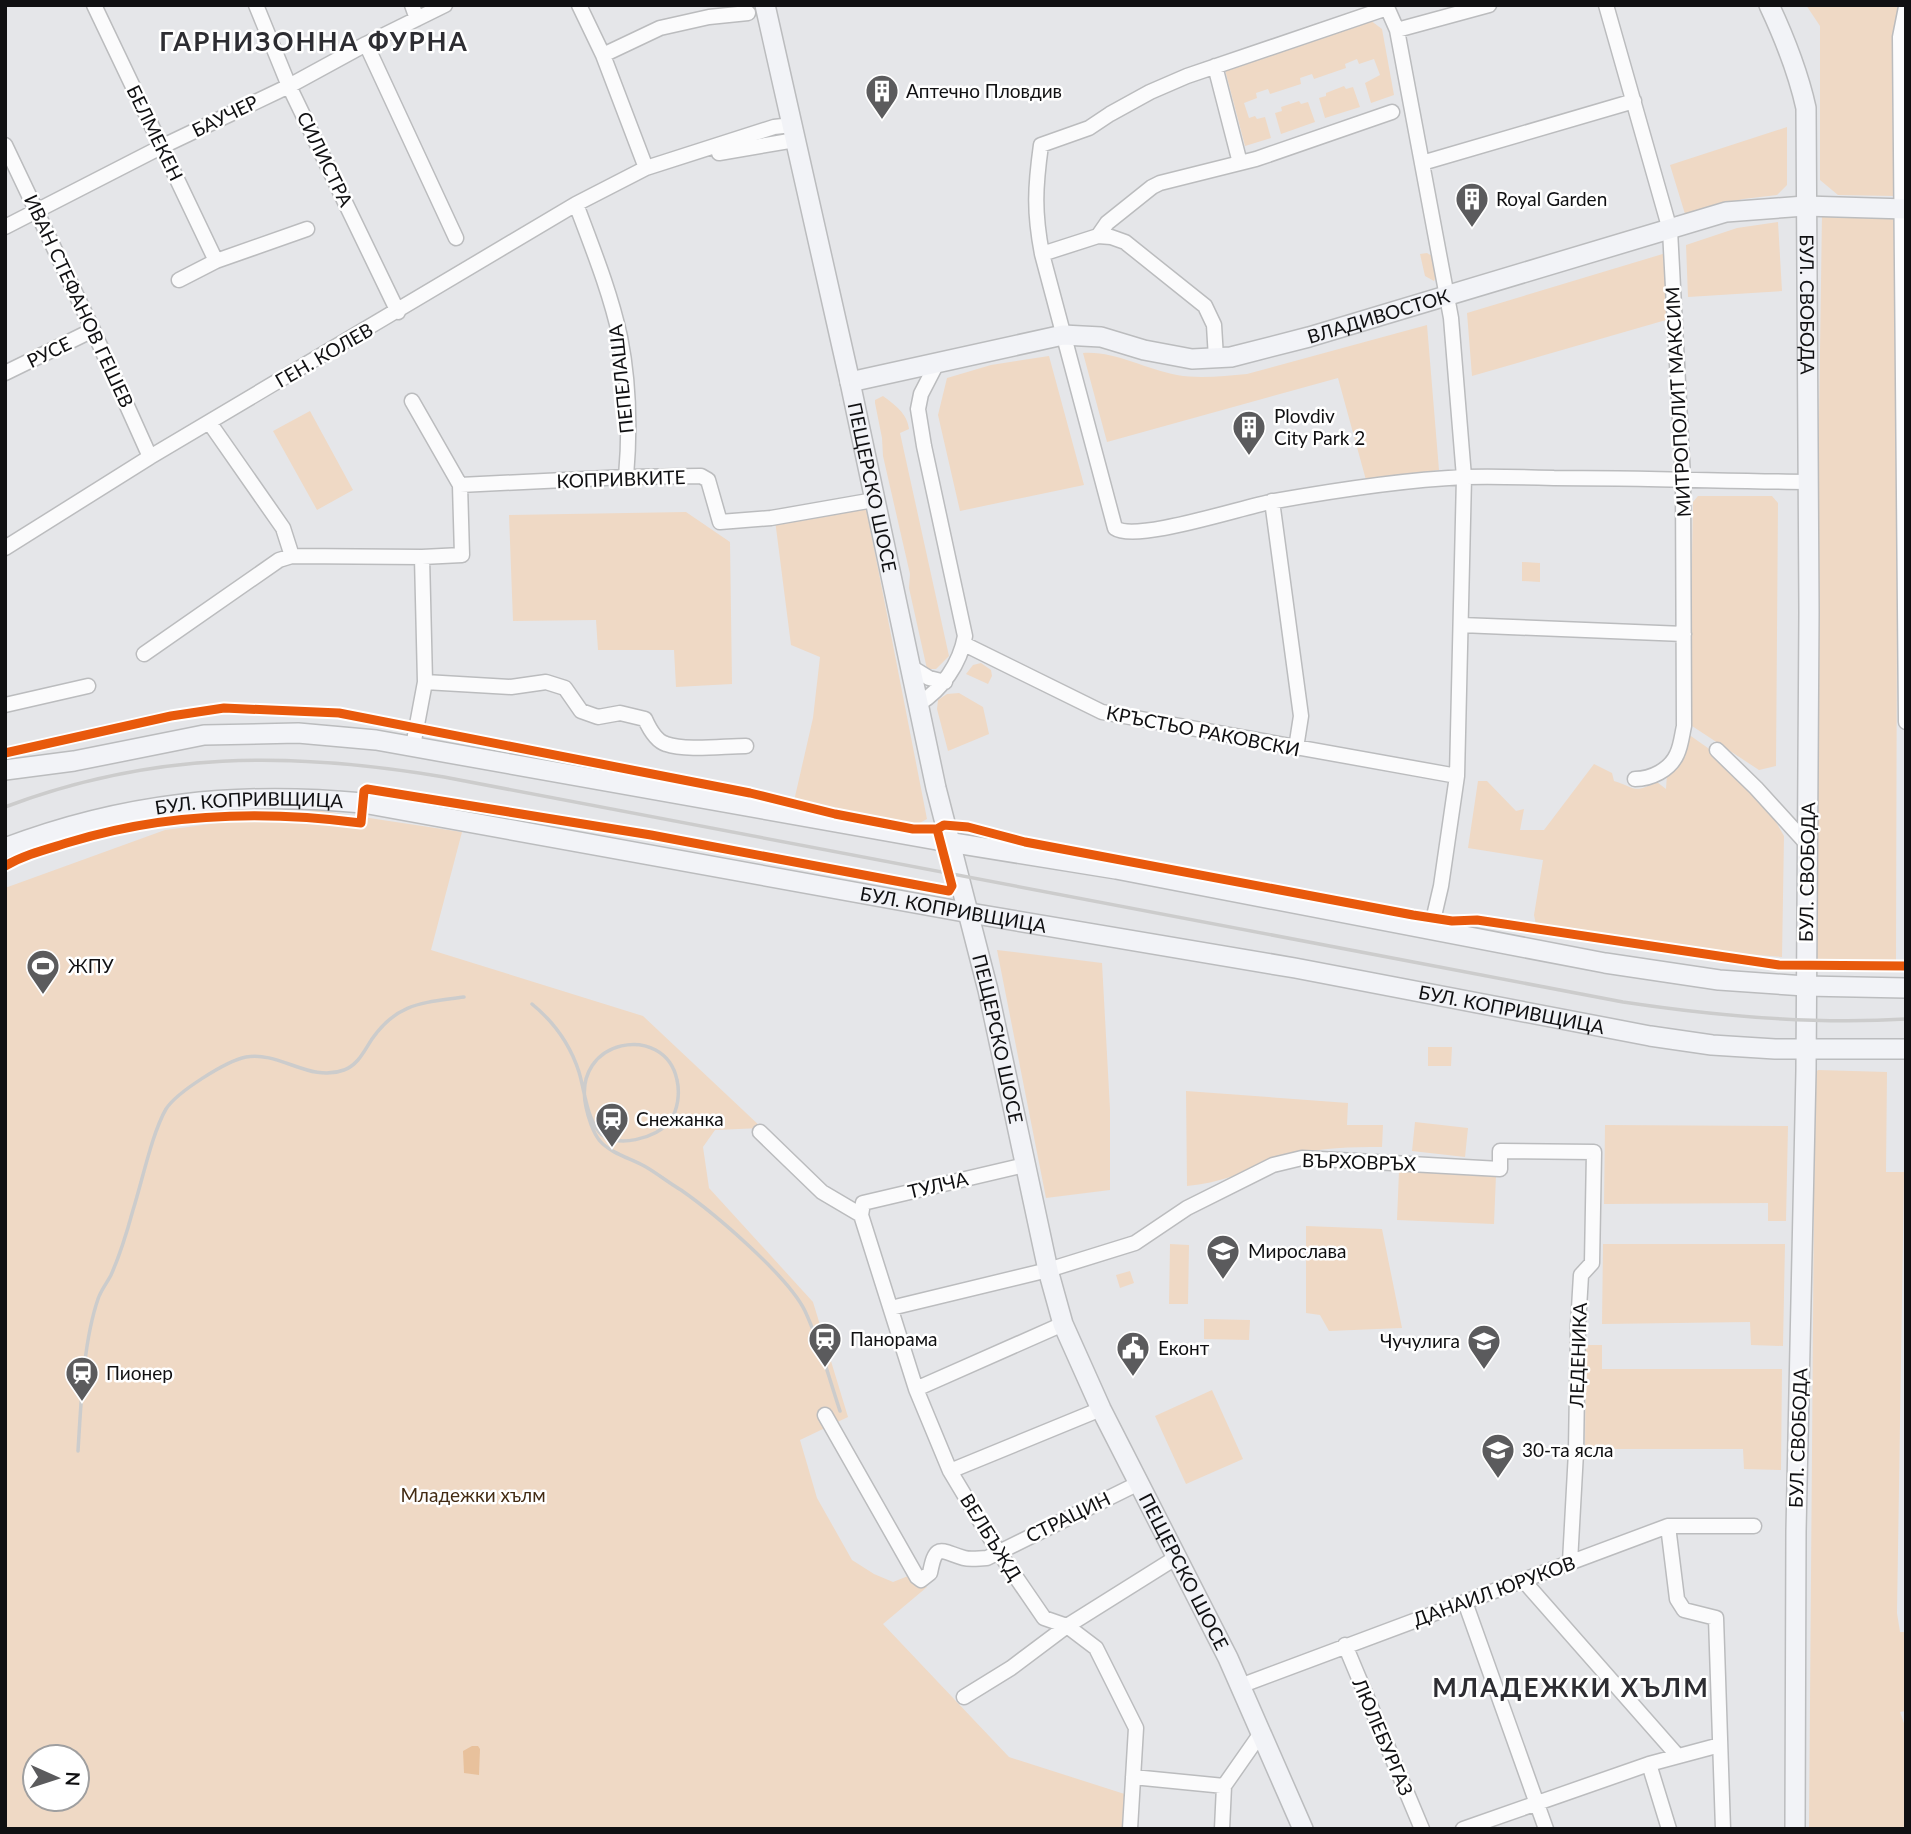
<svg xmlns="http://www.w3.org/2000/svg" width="1911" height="1834" font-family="Lato,sans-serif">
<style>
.green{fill:#efd9c5;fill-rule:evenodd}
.water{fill:#e8c19c}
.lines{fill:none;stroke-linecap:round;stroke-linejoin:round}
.street-casing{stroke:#bbbcbe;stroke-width:17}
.secondary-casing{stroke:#bbbcbe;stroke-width:22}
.street{stroke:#fbfbfc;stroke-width:14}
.secondary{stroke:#f2f3f7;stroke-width:19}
.rail{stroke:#ccc;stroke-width:3.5}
.cycleway-casing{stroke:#fff;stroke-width:13}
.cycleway{stroke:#e8590c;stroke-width:9}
.labels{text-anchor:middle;stroke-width:5;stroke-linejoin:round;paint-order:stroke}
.poi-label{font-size:19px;fill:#101012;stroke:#fff;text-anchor:start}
.street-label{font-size:19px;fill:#101012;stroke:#fff}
.park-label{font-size:19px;fill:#432b13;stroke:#fff}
.district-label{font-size:26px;font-weight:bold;letter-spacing:2px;fill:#2d2d32;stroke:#fff}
</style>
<rect width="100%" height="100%" fill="#e5e6e9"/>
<!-- green -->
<path class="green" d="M1806,5H1906L1895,196L1838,195L1820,180V26Z
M1370,20L1382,29L1394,95L1371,103L1365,83L1380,75L1374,59L1359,64L1357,59L1345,64L1346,68L1314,79L1312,74L1300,78L1301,84L1270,94L1268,89L1256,93L1257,98L1244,103L1249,118L1255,116L1257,119L1265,117L1271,138L1245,146L1225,70Z
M1344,86L1346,89L1353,87L1360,107L1325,118L1319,98L1326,96V93Z
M1299,101L1301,104L1308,102L1315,122L1281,134L1275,113L1282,111L1281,107Z
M1787,127V185L1777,195L1743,199L1685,214L1670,165Z
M1822,214L1898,215L1896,961L1811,964Z
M1778,222L1782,291L1688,297L1686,245L1737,228Z
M1427,253L1432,256L1436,277L1434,281L1425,276L1420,254Z
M1666,253V320L1472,376L1467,313Z
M1427,325L1439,470L1366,480L1338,378L1107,442L1083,353C1116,351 1144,369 1177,375C1199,379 1224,376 1247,374Z
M1049,356L1084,485L960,511L938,415L947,378L991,365Z
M883,396C895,405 907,413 909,429L900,433L949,656L936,669H927L909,588L910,574L883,456L882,438L875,403V400Z
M310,411L353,490L317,510L273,431Z
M1698,496H1772L1778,503L1776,766L1759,770L1689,724L1693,502Z
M866,507L927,819L916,825L794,801L813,718L820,657L791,645L775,520Z
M686,512L730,542L732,684L676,687L674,650H598L596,620L513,621L509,515Z
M1522,562L1540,563V582L1522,581Z
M981,663L991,670L992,676L988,684L966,674L973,665Z
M959,693L983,707L989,734L948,751L937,709L938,700L947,694Z
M1688,734L1715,753L1767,806L1784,836L1782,957L1669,948L1536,925L1534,915L1543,860L1468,848L1478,781H1487L1516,811L1524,809L1520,830H1544L1594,764L1612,773L1614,781C1637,788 1632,794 1657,782L1666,789L1667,774Z
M316,810L462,832L431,950L643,1016L762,1128L715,1130L703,1147L709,1188L813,1302L848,1417L800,1440L817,1498L852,1560L874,1574L893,1582L908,1576L927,1587L883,1624L1009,1757L1137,1798L1135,1829H5V888L165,830ZM35,1757H77V1799H35Z
M997,950L1102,963L1110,1109V1190L1046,1198Z
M1428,1047H1452L1451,1066H1428Z
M1818,1070L1887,1072L1886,1172H1904L1897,1613L1900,1632H1906V1711L1900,1712L1906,1729V1829H1809L1815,1073Z
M1186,1091L1348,1103L1347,1125H1383L1382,1147C1351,1147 1321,1147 1291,1156C1253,1168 1227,1182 1187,1186Z
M1415,1122L1468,1128L1465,1157L1412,1151Z
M1605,1125L1788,1126L1786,1221H1768V1203L1604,1204Z
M1399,1171L1496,1175L1494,1224L1397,1220Z
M1306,1226L1382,1229L1402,1328L1329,1331L1320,1315L1306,1313Z
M1170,1244L1189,1245L1188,1304H1169Z
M1603,1244H1785L1783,1346L1751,1345L1750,1322L1602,1324Z
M1130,1271L1134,1283L1120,1288L1116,1275Z
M1204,1319L1250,1320L1249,1340L1204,1339Z
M1586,1345H1602V1369H1782L1781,1470L1744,1469L1743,1449H1585Z
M1212,1390L1243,1459L1186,1484L1155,1416Z"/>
<!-- water -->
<path class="water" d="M472,1746H478L480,1749L479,1775L464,1773L463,1751Z"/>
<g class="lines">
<defs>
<path id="street" d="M94,5L216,261
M256,5L289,86L398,312
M412,5L417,19
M579,5L603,55L646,168
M1386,5L1397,30L1451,318L1464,477L1457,776L1441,886L1431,929
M1606,5L1670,230L1683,478L1684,726C1682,735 1681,746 1677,754C1670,770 1651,779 1635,779
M1906,7L1900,37L1906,722
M1397,30L1489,5
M366,44L456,238
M603,55L660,28L709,17L748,13
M1215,66L1240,163
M1392,112L1256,159L1160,183L1152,187L1107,223L1098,236L1042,254L1115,528C1136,543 1245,506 1275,501C1337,490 1401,480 1464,477C1494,476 1524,477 1554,478C1639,478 1724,481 1808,482
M5,145L93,330L150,457
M719,153L795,140
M1422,163L1634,101
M576,204C592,247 610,291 620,337C629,382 630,431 626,477
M5,227L161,147L289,86L366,44L445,5
M1098,236L1111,237L1125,242L1205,306L1214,325L1216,358
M1042,254C1034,212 1035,188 1041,145L1089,128L1110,114L1150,92L1187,76L1387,8
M179,280L216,261L307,229
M5,373L93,330
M460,485L626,477L701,476L708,480L720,522L771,518L874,500
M1272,501L1301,716L1296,748
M5,548L150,457L576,204L646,168L774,127L792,125
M292,556L422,557L462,555L460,485L412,401
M1461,625L1684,634
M964,644L1102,712L1457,776
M144,654L279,560L292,556L283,528L209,422
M911,667L929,678L945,682
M425,682L511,687L546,682L565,688L581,711L598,717L620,713L645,719C649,728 656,741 666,744C686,751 724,746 746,746
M919,704C942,689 960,664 965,636L924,446L918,409L921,394L937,363
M5,705L88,686
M413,746L425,682L422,557
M1717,750L1756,788L1807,844
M760,1132L822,1192L861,1215
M1025,1165L863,1203L861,1215L916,1389L950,1471L998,1551L1044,1618L1067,1626L1096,1648L1136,1728L1130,1829
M891,1308L1048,1270L1135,1243L1187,1208L1273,1165L1302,1158L1500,1169V1151L1594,1152L1592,1263L1581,1275L1578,1325L1576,1452L1570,1562
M916,1389L1063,1324
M825,1415L917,1577L921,1580L930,1573C936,1542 940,1551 964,1558C971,1560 980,1558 987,1558L1139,1483
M950,1471L1101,1409
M1668,1526L1677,1599L1684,1610L1716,1618L1723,1829
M1523,1580L1677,1755
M1465,1602L1546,1829
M1345,1645L1422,1829
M1240,1686L1668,1526H1754
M964,1697L1011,1668L1067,1626L1177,1557
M1649,1764L1669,1829
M1133,1777L1224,1786
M1222,1829L1224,1786L1261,1733
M1463,1829L1649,1764L1720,1745"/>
<g id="secondary">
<path id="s1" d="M765,5L850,382L936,788L988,990L1048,1270L1063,1324L1101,1409L1228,1658L1303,1829"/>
<path id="s2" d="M1769,5C1785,39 1798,72 1806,108L1809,612L1806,1071L1796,1531L1795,1829"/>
<path id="s3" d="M850,382L1063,335L1101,337L1144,350L1192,359L1231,357L1309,337L1726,212L1805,206L1906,209"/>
<path d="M5,770L74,761L204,735L298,733L376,740L948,842L1116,869L1605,963L1719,980L1805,986L1906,988"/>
<path id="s4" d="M5,848C123,803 238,791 363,803L970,913L1295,968L1650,1036L1712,1045L1775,1049H1906"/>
</g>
</defs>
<!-- street casing -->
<use href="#street" class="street-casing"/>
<!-- secondary casing -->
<use href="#secondary" class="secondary-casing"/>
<!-- street -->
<use href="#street" class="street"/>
<!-- secondary -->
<use href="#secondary" class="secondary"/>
<!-- rail -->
<path class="rail" d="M5,807C153,751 290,751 444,777L1623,1002C1716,1016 1812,1025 1906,1019
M532,1004C554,1022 570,1044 579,1072C585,1092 586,1115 599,1132C614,1150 658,1138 670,1121C678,1110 680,1093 677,1080C665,1022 571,1038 586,1107C588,1117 593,1133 600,1141C610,1153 632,1159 646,1167C658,1174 669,1183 681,1190C714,1213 788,1276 805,1311C820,1343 829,1378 840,1411
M78,1451C81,1404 83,1343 98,1299C101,1290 107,1283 111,1275C120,1255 127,1232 133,1210C142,1182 152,1133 166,1109C177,1092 226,1061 246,1057C280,1051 310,1083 344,1070C358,1065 364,1051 372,1039C398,1002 423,1003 464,997"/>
<defs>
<path id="cycleway" d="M5,753L171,716L224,708L339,713L750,793L835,814L913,829H937L944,825L968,827L1025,842L1413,915L1452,921L1477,920L1779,965L1906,966
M5,866C26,854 48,849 70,842C165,813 263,810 361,823L364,791L367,789L651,835L949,891L952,886L937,829"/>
</defs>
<!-- cycleway casing -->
<use href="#cycleway" class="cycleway-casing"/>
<!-- cycleway -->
<use href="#cycleway" class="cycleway"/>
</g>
<!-- icons -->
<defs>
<symbol id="building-pin" viewBox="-11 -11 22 30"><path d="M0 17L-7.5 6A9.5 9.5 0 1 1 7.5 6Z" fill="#5b5b5d" stroke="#fff"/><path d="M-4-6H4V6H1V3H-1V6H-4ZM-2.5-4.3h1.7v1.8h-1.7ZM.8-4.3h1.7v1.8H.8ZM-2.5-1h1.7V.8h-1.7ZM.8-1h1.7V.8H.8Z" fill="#fff"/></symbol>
<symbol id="stadium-pin" viewBox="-11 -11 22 30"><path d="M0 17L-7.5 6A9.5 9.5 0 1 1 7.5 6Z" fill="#5b5b5d" stroke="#fff"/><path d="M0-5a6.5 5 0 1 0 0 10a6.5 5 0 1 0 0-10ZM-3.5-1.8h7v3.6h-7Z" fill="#fff"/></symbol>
<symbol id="station-pin" viewBox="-11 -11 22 30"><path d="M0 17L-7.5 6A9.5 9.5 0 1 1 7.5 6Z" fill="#5b5b5d" stroke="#fff"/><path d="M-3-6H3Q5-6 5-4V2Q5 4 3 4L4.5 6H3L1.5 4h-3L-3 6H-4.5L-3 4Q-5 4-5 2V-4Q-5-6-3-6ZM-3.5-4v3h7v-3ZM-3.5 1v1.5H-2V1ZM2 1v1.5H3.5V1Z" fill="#fff"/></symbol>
<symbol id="school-pin" viewBox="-11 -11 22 30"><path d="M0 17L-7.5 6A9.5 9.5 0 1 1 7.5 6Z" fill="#5b5b5d" stroke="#fff"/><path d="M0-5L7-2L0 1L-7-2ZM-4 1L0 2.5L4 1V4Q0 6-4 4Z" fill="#fff"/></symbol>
<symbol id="civic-pin" viewBox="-11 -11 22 30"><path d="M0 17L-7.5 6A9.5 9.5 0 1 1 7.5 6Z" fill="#5b5b5d" stroke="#fff"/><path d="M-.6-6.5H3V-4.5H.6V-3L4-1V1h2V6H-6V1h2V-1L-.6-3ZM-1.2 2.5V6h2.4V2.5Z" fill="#fff"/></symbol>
</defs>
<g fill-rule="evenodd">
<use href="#building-pin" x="863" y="72" width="38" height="52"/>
<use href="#building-pin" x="1453" y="180" width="38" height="52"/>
<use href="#building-pin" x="1230" y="408" width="38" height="52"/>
<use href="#stadium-pin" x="24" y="947" width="38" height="52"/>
<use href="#station-pin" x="593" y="1100" width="38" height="52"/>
<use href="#school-pin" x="1204" y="1232" width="38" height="52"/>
<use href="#station-pin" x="806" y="1320" width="38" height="52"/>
<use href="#school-pin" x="1465" y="1322" width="38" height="52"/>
<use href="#civic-pin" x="1114" y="1329" width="38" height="52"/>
<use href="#station-pin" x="63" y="1354" width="38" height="52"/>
<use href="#school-pin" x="1479" y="1431" width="38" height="52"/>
</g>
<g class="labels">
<!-- poi labels -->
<g class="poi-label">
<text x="906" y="98">Аптечно Пловдив</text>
<text x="1496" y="206">Royal Garden</text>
<text x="1274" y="423">Plovdiv<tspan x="1274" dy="22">City Park 2</tspan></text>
<text x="68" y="973">ЖПУ</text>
<text x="636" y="1126">Снежанка</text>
<text x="1248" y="1258">Мирослава</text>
<text x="850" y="1346">Панорама</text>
<text x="1460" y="1348" text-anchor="end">Чучулига</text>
<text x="1158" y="1355">Еконт</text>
<text x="106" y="1380">Пионер</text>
<text x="1522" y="1457">30-та ясла</text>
</g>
<!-- street labels -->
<g class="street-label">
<text transform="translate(225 116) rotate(-26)" y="7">БАУЧЕР</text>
<text transform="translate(155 133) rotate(64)" y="7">БЕЛМЕКЕН</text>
<text transform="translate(325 159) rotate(64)" y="7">СИЛИСТРА</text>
<text transform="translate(79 301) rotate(65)" y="7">ИВАН СТЕФАНОВ ГЕШЕВ</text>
<text dy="7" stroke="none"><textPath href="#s2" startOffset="306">БУЛ. СВОБОДА</textPath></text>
<text dy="7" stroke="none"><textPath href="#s3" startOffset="542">ВЛАДИВОСТОК</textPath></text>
<text transform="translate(49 352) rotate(-26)" y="7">РУСЕ</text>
<text transform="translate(324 355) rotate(-30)" y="7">ГЕН. КОЛЕВ</text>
<text transform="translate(621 379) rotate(-96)" y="7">ПЕПЕЛАША</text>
<text transform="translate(1678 402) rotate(-93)" y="7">МИТРОПОЛИТ МАКСИМ</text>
<text transform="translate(621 479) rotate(-2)" y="7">КОПРИВКИТЕ</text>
<text dy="7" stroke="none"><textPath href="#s1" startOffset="494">ПЕЩЕРСКО ШОСЕ</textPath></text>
<text transform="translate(1203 731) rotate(11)" y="7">КРЪСТЬО РАКОВСКИ</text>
<text dy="7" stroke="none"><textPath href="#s4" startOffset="250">БУЛ. КОПРИВЩИЦА</textPath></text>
<text transform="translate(1807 872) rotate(-89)" y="7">БУЛ. СВОБОДА</text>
<text dy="7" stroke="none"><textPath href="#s4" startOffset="964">БУЛ. КОПРИВЩИЦА</textPath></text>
<text dy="7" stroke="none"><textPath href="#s4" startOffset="1531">БУЛ. КОПРИВЩИЦА</textPath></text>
<text dy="7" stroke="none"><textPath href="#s1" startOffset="1060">ПЕЩЕРСКО ШОСЕ</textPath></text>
<text transform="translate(1359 1162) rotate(2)" y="7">ВЪРХОВРЪХ</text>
<text transform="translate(938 1185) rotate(-13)" y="7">ТУЛЧА</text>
<text transform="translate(1578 1355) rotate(-88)" y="7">ЛЕДЕНИКА</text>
<text transform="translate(1798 1438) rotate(-88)" y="7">БУЛ. СВОБОДА</text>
<text transform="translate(1068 1517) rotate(-26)" y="7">СТРАЦИН</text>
<text transform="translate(991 1537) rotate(58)" y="7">ВЕЛБЪЖД</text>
<text dy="7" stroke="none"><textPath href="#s1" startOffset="1628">ПЕЩЕРСКО ШОСЕ</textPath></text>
<text transform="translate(1494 1591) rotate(-20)" y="7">ДАНАИЛ ЮРУКОВ</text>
<text transform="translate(1383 1737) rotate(67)" y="7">ЛЮЛЕБУРГАЗ</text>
</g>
<!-- park labels -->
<g class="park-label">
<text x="473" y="1502">Младежки хълм</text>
</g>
<!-- district labels -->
<g class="district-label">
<text x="314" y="51">ГАРНИЗОННА ФУРНА</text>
<text x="1571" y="1697">МЛАДЕЖКИ ХЪЛМ</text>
</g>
</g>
<!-- border -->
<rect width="1911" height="1834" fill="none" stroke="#101012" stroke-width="14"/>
<!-- north arrow -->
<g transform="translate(56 1778) rotate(93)"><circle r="33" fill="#ffffff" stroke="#9f9fa0" stroke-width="2"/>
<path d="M0-5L12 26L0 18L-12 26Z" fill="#5b5b5d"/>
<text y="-10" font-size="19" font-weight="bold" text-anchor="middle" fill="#101012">N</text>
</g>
</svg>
